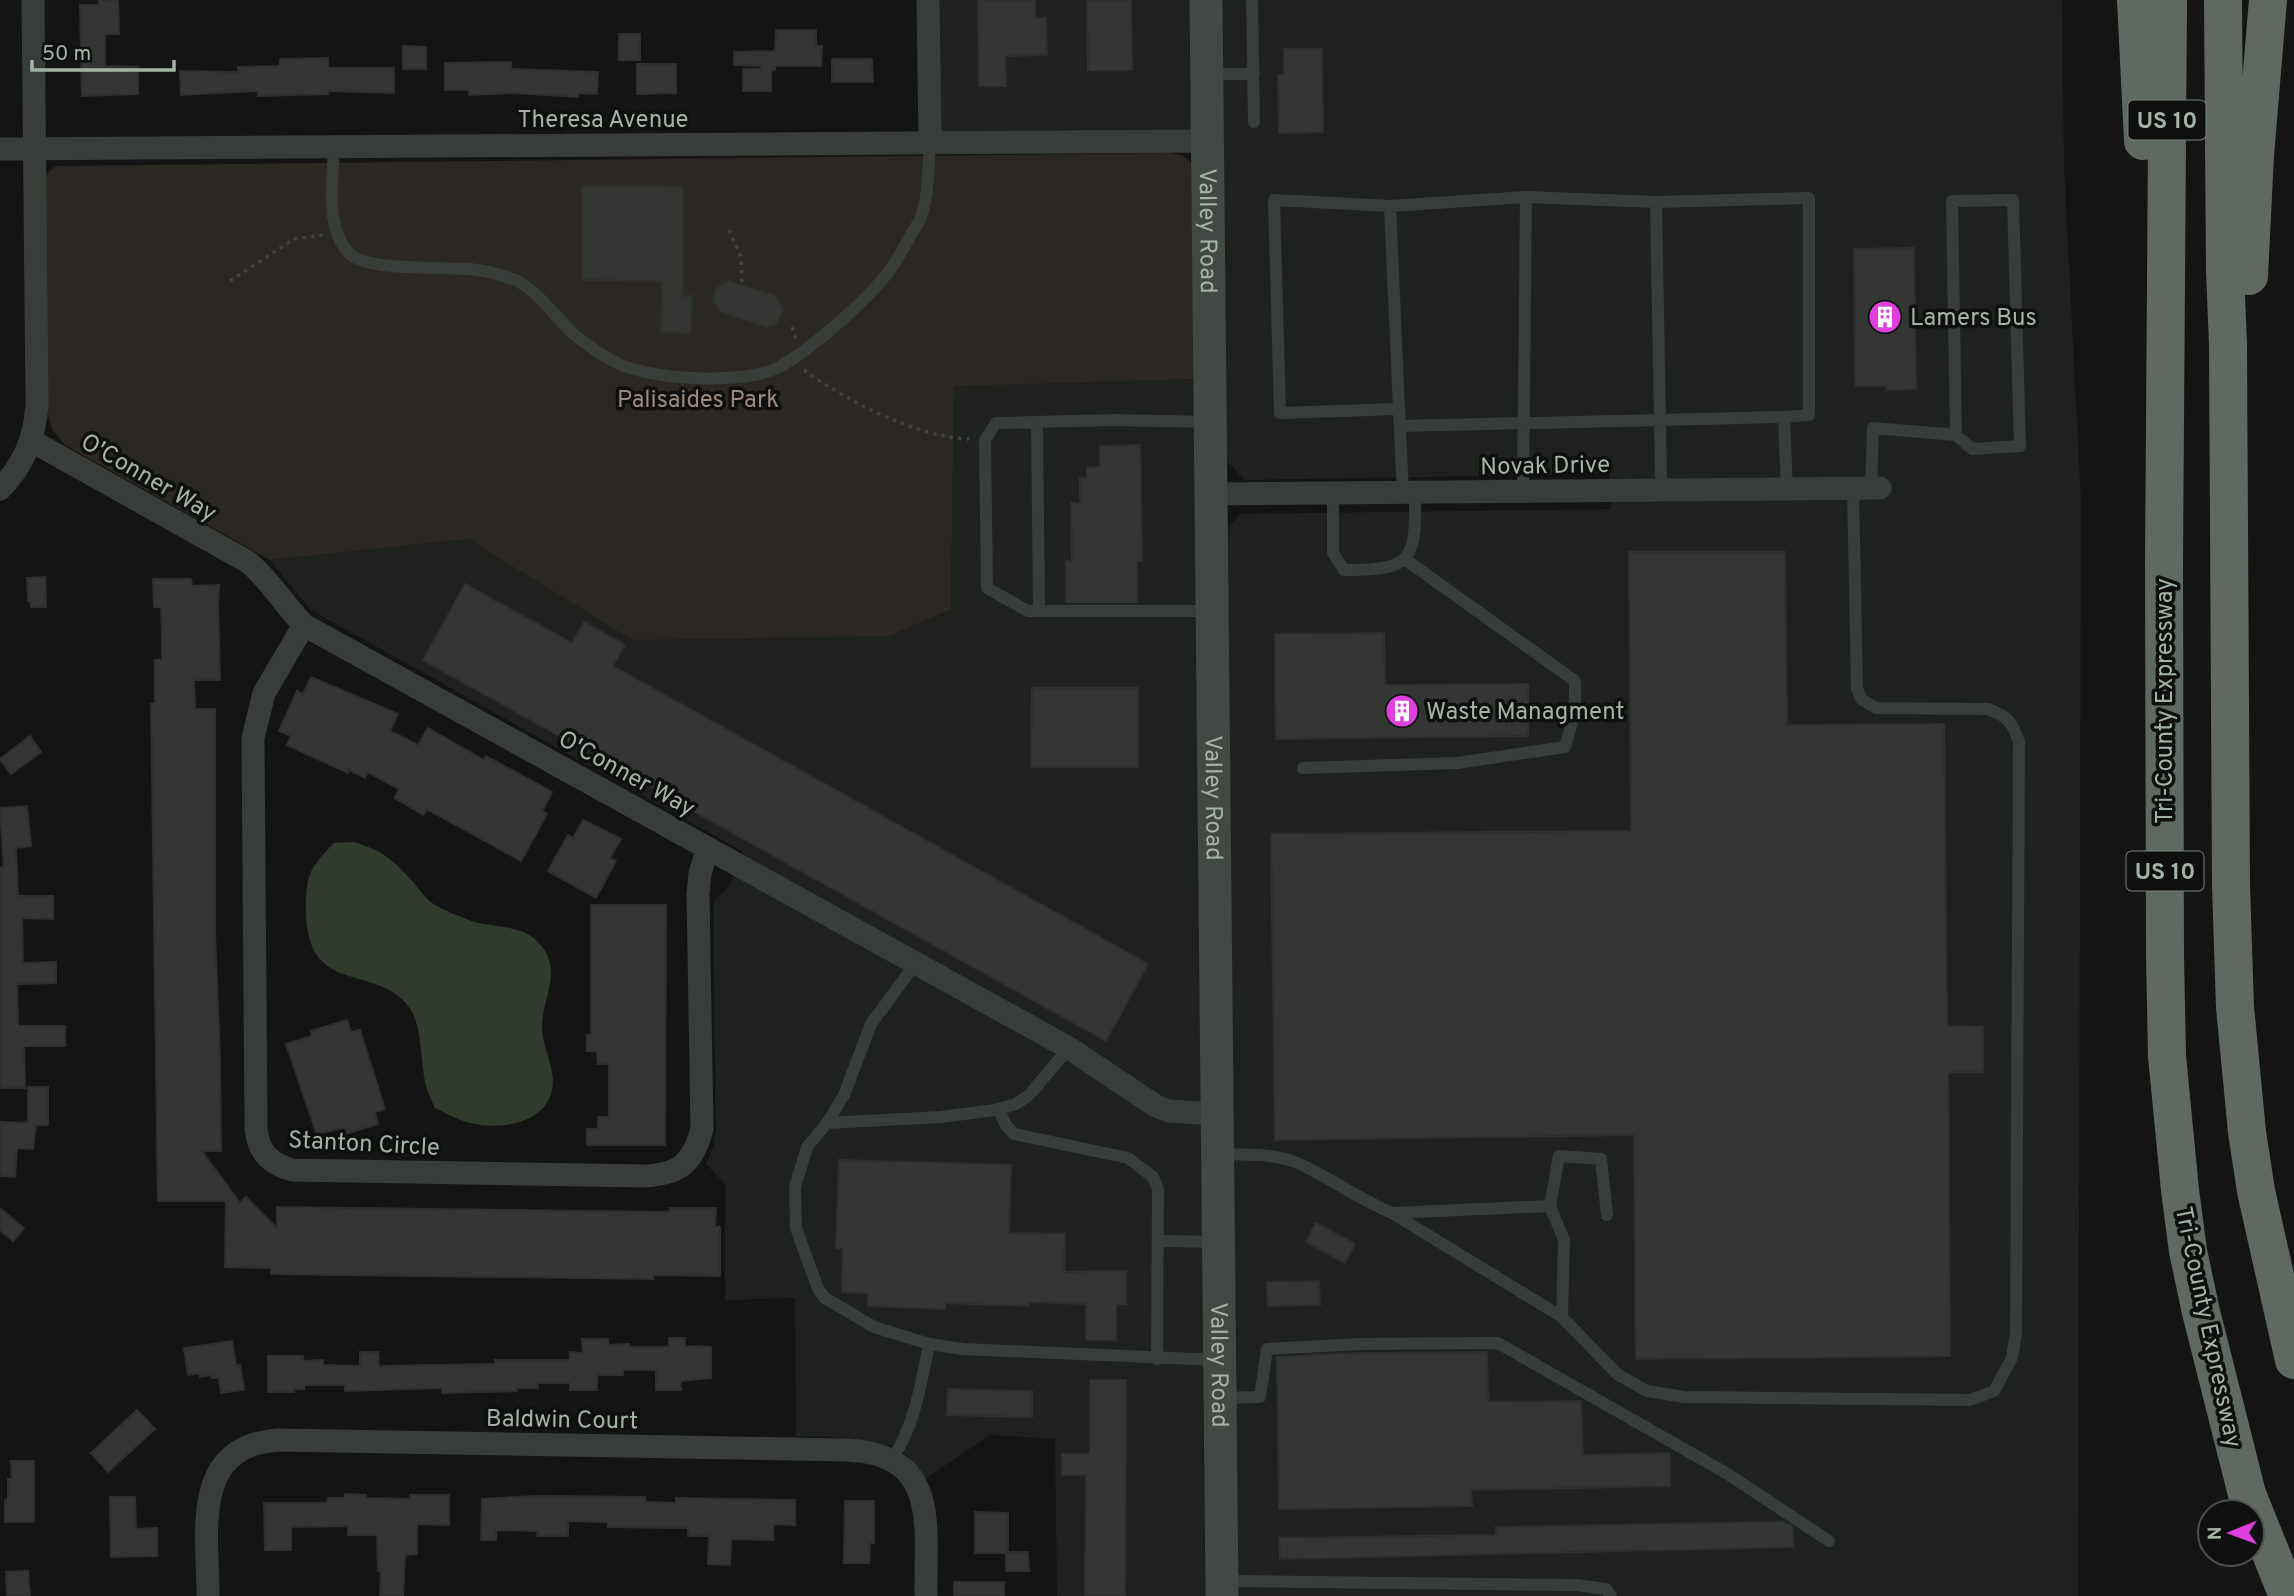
<svg xmlns="http://www.w3.org/2000/svg" width="2294" height="1596" font-family="Overpass,sans-serif">
<style>
.built{fill:#1f211f}
.green{fill:#2b2723}
.water{fill:#313b2d}
.building{fill:#333633;stroke:#2d302e;stroke-width:2}
.lines{fill:none;stroke-linecap:round;stroke-linejoin:round}
.path{stroke:#3e443e;stroke-width:3.5;stroke-dasharray:3.5 5;stroke-linecap:butt}
.lane{stroke:#393d3a;stroke-width:12}
.street{stroke:#393d3a;stroke-width:23}
.secondary{stroke:#424843;stroke-width:33}
.highway{stroke:#606961;stroke-width:38}
.labels{text-anchor:middle;stroke-width:7;stroke-linejoin:round;paint-order:stroke}
.shield{fill:#0e0f0e;stroke:#788278;stroke-width:2}
.shield-label{font-size:23px;font-weight:bold;fill:#a5b3a6}
.street-label{font-size:24px;fill:#a5b3a6;stroke:#0e0f0e}
.poi-label{font-size:24px;fill:#a5b3a6;stroke:#0e0f0e;text-anchor:start}
.park-label{font-size:24px;fill:#9c8a7e;stroke:#0e0f0e}
</style>
<rect width="100%" height="100%" fill="#131413"/>
<!-- built -->
<path class="built" d="M936,0H1192L1195,131H938Z
M1215,0H2062L2064,166L2081,502L2078,1596H1237L1224,537L1232,523L1241,514L1611,509L1609,474L1245,480L1221,455Z
M1195,379L1205,1596H1057L1055,1439L990,1435L925,1479L906,1454L890,1446L836,1437L796,1436L795,1298L725,1300V1184L706,1164L714,1146L716,1129L713,907L716,898L730,886L742,851L311,610L270,560L468,539L632,640L951,609L954,385Z"/>
<!-- green -->
<path class="green" d="M1172,153L1183,156L1191,162L1195,379L954,386L951,609L889,636L632,640L468,539L270,560L65,445L52,429L48,413L44,183C47,174 48,170 57,166Z"/>
<!-- water -->
<path class="water" d="M354,842C384,851 393,860 414,883C419,889 425,898 432,903C442,910 459,916 471,921C496,929 526,923 543,948C561,973 543,998 542,1025C541,1044 553,1063 553,1082C552,1121 506,1130 475,1124C461,1122 448,1114 435,1108C432,1102 429,1095 427,1089C420,1066 423,1030 411,1010C379,960 306,1001 306,909C306,873 310,868 334,843Z"/>
<!-- building -->
<path class="building" d="M99,0H118L119,34H105V66L138,67V94L82,96L80,5H99Z
M978,0H1035V18H1046L1047,55L1005,56L1006,86H979Z
M1087,0H1131L1132,70H1088Z
M776,30H816V46H822L821,66H775V70H771V91H743V69H761V66L734,65V52L775,51Z
M619,34H640V60H619Z
M403,46L426,47V69H403Z
M1284,49H1322L1323,132L1279,133L1278,75H1284Z
M328,58V68H394V93L328,91V94L258,96V91L181,95L180,71L238,72V67L280,66V59Z
M832,59H872L873,82H832Z
M511,62V69L598,72L597,94L578,93V97L512,93L469,95V90H445V63Z
M637,64H676V93L637,94Z
M582,186L683,187V296H692L691,333L661,332L662,281L582,280Z
M1914,248L1916,389L1887,390V386H1855L1854,249Z
M728,281L776,296L783,309L778,323L766,327L721,312L713,300L717,287Z
M1140,445L1142,561H1137V602H1066V561L1072,562L1071,503H1080V478H1087V468L1100,467V446Z
M1629,552H1785L1787,725L1944,724L1947,1026L1983,1027V1072H1948L1950,1356L1636,1359L1634,1135L1275,1140L1271,834L1631,831Z
M45,577L46,607H31V601H28L27,578Z
M153,579H191L192,586L219,585L218,606L220,680H194L195,709H215V932L220,1062L221,1151H202L240,1203L246,1197L277,1228V1207L669,1212L670,1208H716L715,1227H720V1276L653,1275V1279L271,1274V1268L225,1267L226,1201H158L151,704H155V660H162V633L161,607H154Z
M465,584L572,643L584,622L625,645L613,666L1148,964L1106,1041L607,763L610,759L585,745L583,749L423,660Z
M1384,633L1385,685L1528,684V736L1276,739L1275,634Z
M311,677L398,714L390,731L418,745L428,728L484,760L486,756L552,792L542,811L547,814L521,861L427,809L423,815L395,798L399,789L368,772L365,778L349,770L348,773L287,745L291,736L279,731L297,691L303,694Z
M1032,688H1138V767H1031Z
M30,736L41,752L11,774L0,759Z
M27,806L31,846L16,848L18,896H53V919L22,918L23,963L56,962V983L17,984L18,1026H65V1046H24L25,1088H0V868H4L0,808Z
M583,820L621,839L610,858L616,861L596,898L548,871L568,835L573,838Z
M591,905H666L665,1145H587V1129H598V1117H609V1064H598L597,1051H587V1035H591Z
M347,1020L351,1032L360,1030L385,1109L375,1112L378,1124L342,1135L340,1128L317,1135L286,1044L312,1036L311,1031Z
M28,1087H48V1125H36L33,1149L17,1148L15,1177L0,1176V1122L28,1123Z
M839,1160L1011,1165L1009,1233L1065,1234L1064,1272L1126,1271V1304H1116V1340H1086V1304L1029,1302V1306L945,1303V1309L868,1306V1293L842,1292L843,1248H836Z
M0,1208L24,1228L13,1241L0,1230Z
M1316,1223L1355,1244L1345,1263L1306,1242Z
M1319,1281L1320,1305L1268,1306L1267,1282Z
M669,1338H685V1346L711,1347V1378L680,1381L681,1390H656V1370H623V1375H597V1390H570V1383H538V1388H516V1391L442,1393V1388L345,1391V1385H304V1389H294V1392H268V1356H303V1361L323,1360V1365L360,1366V1352H378L379,1366L495,1364V1360H570V1352L583,1353L582,1339H608V1345L629,1344V1347H669Z
M232,1341L236,1366L240,1365L244,1390L221,1393L219,1378H212V1375L200,1377V1373L188,1375L184,1348Z
M1487,1352L1488,1402L1581,1401L1583,1455L1670,1453V1486L1471,1490L1472,1506L1279,1509L1277,1357L1360,1353Z
M1090,1380H1126L1125,1596H1085L1086,1475H1062V1454H1090Z
M948,1389L1032,1391V1417L947,1415Z
M137,1410L155,1429L108,1472L91,1453Z
M11,1461H34V1522H5V1500H8V1479H12Z
M345,1494L366,1495V1498L410,1499V1495H449V1525L417,1524V1554L405,1555L403,1596H380L381,1571H378L377,1535H348V1526L291,1527V1550H265L264,1503H327L328,1498H344Z
M538,1496L645,1497V1502L676,1503V1498L795,1500V1525L773,1524V1540L731,1539L730,1565L708,1564L709,1536H688V1528L608,1527V1522L568,1521V1536H537L538,1531L496,1530V1540H481L482,1499Z
M110,1497H135L136,1529L157,1528V1556L111,1557Z
M845,1501H874V1543H870L869,1563H844Z
M975,1512L1008,1513V1552H1028L1029,1571H1006V1553H975Z
M1784,1522L1793,1527V1547L1280,1559L1279,1538L1496,1535V1527Z
M28,1571L30,1596H7L6,1572Z
M954,1582H1004V1596H954Z"/>
<g class="lines">
<!-- path -->
<path class="path" d="M729,230L741,257L742,285
M230,281L294,239L323,235
M792,327L796,340
M804,370C846,401 917,437 969,439"/>
<!-- lane -->
<path class="lane" d="M1252,0L1254,122
M1209,74H1254
M334,147C333,180 324,228 350,254C367,271 443,267 469,269C482,270 498,274 510,278C534,285 558,321 577,337C589,346 604,357 617,363C651,380 743,385 777,368C810,351 871,297 892,267C899,257 905,245 911,235C914,229 919,223 921,217C929,194 928,166 930,143
M1656,202L1660,420L1784,417
M1390,206L1399,409
M1037,422L1039,611
M1209,422L1113,420L996,423L985,440L987,588L1028,611H1212
M1400,426L1660,420L1661,490
M1871,488L1873,428L1956,435L1972,449L2020,446L2013,200L1952,201L1956,435
M1523,491L1526,197
M1333,493V553L1344,570C1414,571 1416,559 1415,493
M1403,493L1399,409L1280,413L1274,200L1390,206L1526,197L1656,202L1809,198V415L1784,417L1787,489
M1303,768L1457,763L1565,747L1575,712V681L1406,560
M916,963L871,1024L844,1095L827,1123L807,1147L795,1187L796,1228L818,1289L825,1298L874,1327L929,1344L962,1349L1219,1360
M999,1109L1005,1124L1014,1134L1128,1158L1153,1177L1158,1189L1157,1359
M827,1123L941,1117L995,1110L1016,1104L1029,1095L1069,1048
M1218,1154C1243,1155 1271,1153 1295,1162C1328,1176 1358,1199 1392,1213L1562,1317L1617,1374L1647,1391L1684,1397L1970,1400L1994,1391L2012,1358L2016,1333L2019,742C2012,722 2008,716 1988,709L1876,708L1861,699L1857,688L1853,488
M1392,1213L1550,1206
M1158,1241L1217,1242
M1562,1317L1564,1240L1550,1206L1559,1156L1601,1159L1607,1215
M1220,1398L1260,1397L1267,1349L1360,1344L1498,1343L1726,1473L1829,1541
M892,1459C915,1426 921,1383 929,1344
M1223,1581L1576,1585L1606,1589L1611,1596"/>
<!-- street -->
<path class="street" d="M928,0L930,143
M0,149L1207,141
M32,441L248,562C271,581 283,604 304,625L1069,1048L1156,1106L1168,1111L1217,1114
M0,489C24,465 35,438 37,404L33,0
M1211,494L1880,488
M304,625L264,693L253,738L256,1128C258,1152 270,1164 292,1170L645,1176C680,1174 693,1163 702,1129L698,894L700,873L708,848
M208,1596C208,1533 190,1446 278,1440L847,1450C941,1454 925,1527 926,1596"/>
<!-- secondary -->
<path class="secondary" id="s1" d="M1206,0L1222,1596"/>
<!-- highway -->
<path class="highway" d="M2136,0L2143,141
M2168,0L2164,562L2165,956L2167,1056L2180,1190L2188,1251L2201,1312L2247,1494L2288,1596
M2223,0L2225,270L2228,345L2231,886L2235,1007L2247,1132L2256,1191L2294,1360
M2249,276L2255,155L2268,0"/>
</g>
<!-- icons -->
<defs>
<symbol id="building-disc" viewBox="-11 -11 22 22"><circle r="9.5" fill="#df3fde" stroke="#0e0f0e"/><path d="M-4-6H4V6H1V3H-1V6H-4ZM-2.5-4.3h1.7v1.8h-1.7ZM.8-4.3h1.7v1.8H.8ZM-2.5-1h1.7V.8h-1.7ZM.8-1h1.7V.8H.8Z" fill="#fff"/></symbol>
</defs>
<g fill-rule="evenodd">
<use href="#building-disc" x="1866" y="298" width="38" height="38"/>
<use href="#building-disc" x="1383" y="692" width="38" height="38"/>
</g>
<g class="labels">
<!-- shield labels -->
<g class="shield">
<rect x="2128.5" y="100.5" width="77" height="39" rx="5"/>
<rect x="2126.5" y="851.5" width="77" height="39" rx="5"/>
</g>
<g class="shield-label">
<text x="2167" y="128">US 10</text>
<text x="2165" y="879">US 10</text>
</g>
<!-- street labels -->
<g class="street-label">
<text x="603" y="127">Theresa Avenue</text>
<text dy="8" stroke="none"><textPath href="#s1" startOffset="231">Valley Road</textPath></text>
<text transform="translate(1545 465) rotate(-1)" y="8">Novak Drive</text>
<text transform="translate(149 477) rotate(30)" y="8">O'Conner Way</text>
<text transform="translate(2164 701) rotate(-90)" y="8">Tri-County Expressway</text>
<text transform="translate(627 773) rotate(29)" y="8">O'Conner Way</text>
<text dy="8" stroke="none"><textPath href="#s1" startOffset="798">Valley Road</textPath></text>
<text transform="translate(364 1143) rotate(3)" y="8">Stanton Circle</text>
<text transform="translate(2209 1327) rotate(78)" y="8">Tri-County Expressway</text>
<text dy="8" stroke="none"><textPath href="#s1" startOffset="1365">Valley Road</textPath></text>
<text transform="translate(562 1419) rotate(1)" y="8">Baldwin Court</text>
</g>
<!-- poi labels -->
<g class="poi-label">
<text x="1910" y="325">Lamers Bus</text>
<text x="1426" y="719">Waste Managment</text>
</g>
<!-- park labels -->
<g class="park-label">
<text x="698" y="407">Palisaides Park</text>
</g>
</g>
<!-- north arrow -->
<g transform="translate(2231 1533) rotate(269)"><circle r="33" fill="#0e0f0e" stroke="#4a514b" stroke-width="2"/>
<path d="M0-5L12 26L0 18L-12 26Z" fill="#df3fde"/>
<text y="-10" font-size="19" font-weight="bold" text-anchor="middle" fill="#a5b3a6">N</text>
</g>
<!-- scale -->
<path d="M32 60v10h142v-10" fill="none" stroke="#a5b3a6" stroke-width="3.5"/>
<text x="42" y="60" font-size="21" fill="#a5b3a6" stroke="#0e0f0e" stroke-width="5" paint-order="stroke">50 m</text>
</svg>
